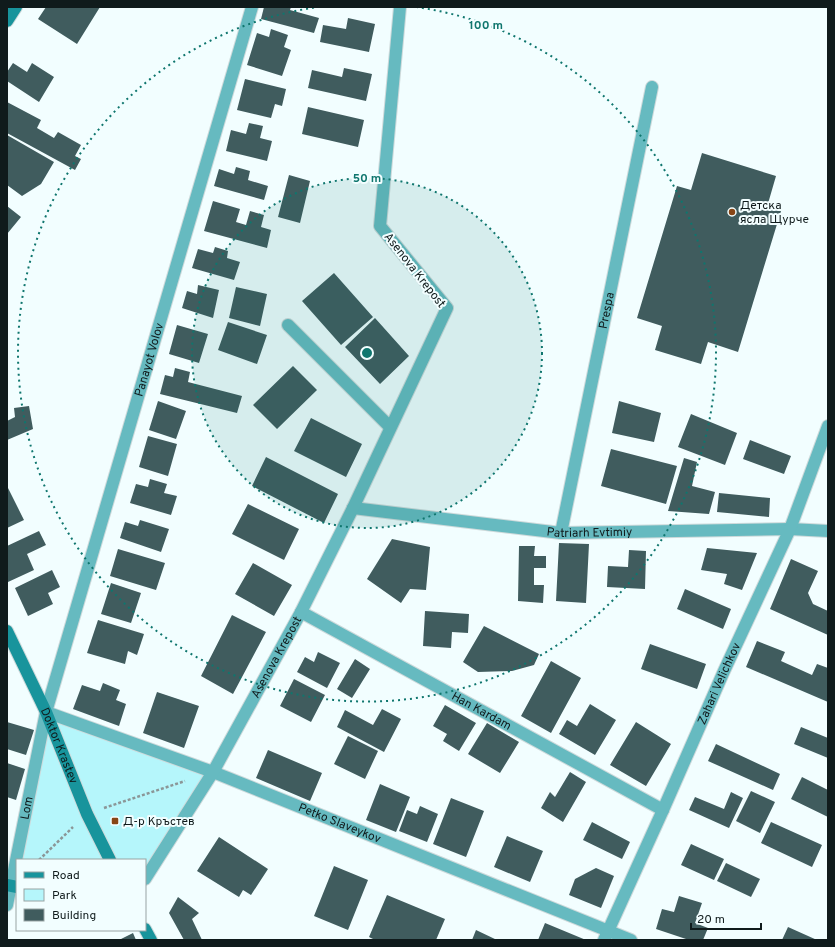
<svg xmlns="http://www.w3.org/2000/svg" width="835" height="947" font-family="Overpass,sans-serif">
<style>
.green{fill:#b5f6fb}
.building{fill:#405c5e}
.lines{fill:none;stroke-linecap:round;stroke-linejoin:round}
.street-casing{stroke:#cedadb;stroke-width:14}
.secondary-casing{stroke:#cedadb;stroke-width:14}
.path{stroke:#8b9697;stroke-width:2.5;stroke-dasharray:3 2;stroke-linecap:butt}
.street{stroke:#66bac0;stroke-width:12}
.secondary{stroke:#18949c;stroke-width:12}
.ring{fill:none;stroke:#0f766e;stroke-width:2;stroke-dasharray:2 4}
.poi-dot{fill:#884515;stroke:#f2feff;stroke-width:1.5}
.labels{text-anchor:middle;stroke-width:4;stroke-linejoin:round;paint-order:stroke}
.poi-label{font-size:12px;fill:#101b1c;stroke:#f2feff;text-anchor:start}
.street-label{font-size:12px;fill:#101b1c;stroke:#f2feff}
.centre{fill:#0f766e;stroke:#f2feff;stroke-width:2}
.ring-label{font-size:12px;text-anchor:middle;font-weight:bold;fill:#0f766e;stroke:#f2feff;stroke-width:4;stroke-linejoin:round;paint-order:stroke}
</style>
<rect width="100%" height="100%" fill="#f2feff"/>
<!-- green -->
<path class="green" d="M46,712L213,772L145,879V860H17L11,886Z"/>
<!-- building -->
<path class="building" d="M46,7H100L77,44L38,19Z
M264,7H291L290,10L319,18L314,33L261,19Z
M348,18L375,24L369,52L320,42L323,25L346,29Z
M271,29L288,35L284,47L291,50L282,76L247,65L257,33L269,37Z
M13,63L27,72L32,63L54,77L39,102L7,81V72Z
M344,68L372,74L366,101L308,88L312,70L342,77Z
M245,79L286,89L282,106L275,104L271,118L237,110Z
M7,102L41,120L37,128L54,138L58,132L81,145L75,156L81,159L75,170L7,133Z
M308,107L364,120L358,147L302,134Z
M249,123L263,126L260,138L272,141L267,161L226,151L231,130L246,134Z
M7,135L54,162L41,184L22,196L7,185Z
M702,153L776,176L767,207L781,211L738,352L708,342L701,364L655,350L662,326L637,318L677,186L691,190Z
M236,167L250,171L248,180L268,186L264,200L214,186L219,169L234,174Z
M289,175L310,181L300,223L278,217Z
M213,201L240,209L236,222L246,225L250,211L264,215L261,227L271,230L267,248L204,231Z
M7,206L21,217L7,234Z
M215,247L228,251L227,258L240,262L234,280L192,268L198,249L213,253Z
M334,273L373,317L341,345L302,301Z
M198,285L219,290L213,318L182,308L187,291L197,294Z
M236,287L267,294L260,326L229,318Z
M375,318L409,356L380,384L345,347Z
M228,322L267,335L257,364L218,350Z
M177,325L208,334L199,363L169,354Z
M293,366L317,390L277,429L253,405Z
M175,368L190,372L188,382L242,396L237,413L160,394L165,375L173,377Z
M158,401L186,411L176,439L149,430Z
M619,401L661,413L654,442L612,433Z
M29,406L33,429L7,440V421L15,417L14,408Z
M691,414L737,433L725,465L678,447Z
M311,418L362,444L346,477L294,451Z
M148,436L177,444L168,476L139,467Z
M750,440L791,456L784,474L743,459Z
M611,449L677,466L666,504L601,486Z
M266,457L338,494L324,523L252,486Z
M684,458L697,462L692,486L715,492L709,514L668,511Z
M150,479L167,484L164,493L177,496L171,515L130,503L136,484L148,487Z
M7,486L24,520L7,528Z
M719,493L770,498L769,517L717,512Z
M248,504L299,529L284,560L232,534Z
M140,520L169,529L161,552L120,538L125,522L138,526Z
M39,531L46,545L27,554L34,570L8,582L7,546Z
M392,539L430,547L426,590L410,589L401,603L367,579Z
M559,543L589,544L586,603L556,601Z
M519,546H535L534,556H546V568H534V585H544L543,603L518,601Z
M707,548L757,553L742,590L724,584L727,574L701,570Z
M118,549L165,563L156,590L110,576Z
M629,550L646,551L645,589L607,587L608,566L628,567Z
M791,559L818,571L808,593L813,604L828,611V635L770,609Z
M253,563L292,585L274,616L235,594Z
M52,570L60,587L48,593L53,604L28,616L15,588Z
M111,583L141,593L131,623L101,614Z
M685,589L731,609L723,629L677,609Z
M425,611L469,614L468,633L452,632L451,648L423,646Z
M232,615L266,632L233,694L201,676Z
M98,620L144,634L137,655L128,651L125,664L87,653Z
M484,626L539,654L534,665L512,671L478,672L463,662Z
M757,641L785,652L781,661L812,675L817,664L828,668V702L746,667Z
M650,644L706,664L697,689L641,669Z
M318,652L340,663L327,688L297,672L305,657L314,662Z
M355,659L370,669L352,698L337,689Z
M551,661L581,678L551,733L521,716Z
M294,679L325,695L311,722L280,706Z
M103,683L120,690L116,700L126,704L119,726L73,709L82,685L100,691Z
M157,692L199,706L184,748L143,733Z
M590,704L616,720L595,755L559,734L567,720L577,726Z
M445,705L476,723L459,751L443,741L447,734L433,726Z
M382,709L401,719L384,752L337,727L345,710L373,725Z
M7,722L34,730L26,755L7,749Z
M636,722L671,744L646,786L610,765Z
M487,723L519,742L500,773L468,754Z
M801,727L828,738V758L794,744Z
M348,736L378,751L365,779L334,764Z
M716,744L780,774L773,790L708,761Z
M268,750L322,773L310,801L256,778Z
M7,763L25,769L16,800L7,797Z
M570,772L586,782L563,822L541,808L550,792L555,797Z
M802,777L828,790V817L791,799Z
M380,784L410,797L396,832L366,820Z
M751,791L775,802L760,833L736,821Z
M731,792L743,798L729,828L689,810L695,797L724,809Z
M451,798L484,811L466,857L433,844Z
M420,806L438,814L427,842L399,831L407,810L417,814Z
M592,822L630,842L622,859L583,840Z
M771,822L822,845L812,867L761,843Z
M507,836L543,851L530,882L494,867Z
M219,837L268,869L251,895L243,890L239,897L197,871Z
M691,844L724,859L714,880L681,865Z
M726,863L760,879L751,897L717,881Z
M334,866L368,880L348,930L314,916Z
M596,868L614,876L601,908L569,895L575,879Z
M387,895L445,919L436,940H375L369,937Z
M679,896L702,903L695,923L708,928L703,940H689L656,929L662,909L674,912Z
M178,897L199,913L192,919L202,940H184L169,913Z
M545,923L586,940H538Z
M788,927L817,940H782Z
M476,930L497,940H472Z
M133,933L136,940H119Z"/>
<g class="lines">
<defs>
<g id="street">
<path d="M288,325L390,427"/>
<path id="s1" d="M353,508L561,533L790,529L828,531"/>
<path id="s2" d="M561,533L652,87"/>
<path id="s3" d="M301,612L663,810"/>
<path id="s4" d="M46,712L213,772L631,940"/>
<path id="s5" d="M145,879L213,772L301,612L353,508L447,308L380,226L400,7"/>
<path id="s6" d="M7,905L46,712L252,7"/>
<path id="s7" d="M604,940L663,810L724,671L790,529L828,426"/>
</g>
<g id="secondary">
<path d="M7,21L16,7"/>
<path id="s8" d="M7,631L46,712L87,814L110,860"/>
<path d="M7,885L17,887"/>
<path d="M145,929L151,940"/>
</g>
</defs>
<!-- street casing -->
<use href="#street" class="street-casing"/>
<!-- secondary casing -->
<use href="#secondary" class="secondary-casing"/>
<!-- path -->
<path class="path" d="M104,808L185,781
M39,860L73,827"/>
<!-- street -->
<use href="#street" class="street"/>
<!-- secondary -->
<use href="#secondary" class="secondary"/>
</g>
<!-- distance rings -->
<circle cx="367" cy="353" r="175" fill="#0f766e" fill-opacity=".12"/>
<g class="ring">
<circle cx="367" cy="353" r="175"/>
<path d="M416 7A349 349 0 1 1 318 7"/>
</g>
<!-- markers -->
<g class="poi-dot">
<circle cx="732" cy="212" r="4"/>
<rect x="111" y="817" width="8" height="8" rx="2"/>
</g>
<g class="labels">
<!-- poi labels -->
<g class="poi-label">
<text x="740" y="209">Детска<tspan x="740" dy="14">ясла Щурче</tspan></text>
<text x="123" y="825">Д-р Кръстев</text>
</g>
<!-- street labels -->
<g class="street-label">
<text transform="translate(415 270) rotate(52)" y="4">Asenova Krepost</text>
<text dy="4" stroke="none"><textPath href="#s2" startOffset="227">Prespa</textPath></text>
<text dy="4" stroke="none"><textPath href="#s6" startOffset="564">Panayot Volov</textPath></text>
<text dy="4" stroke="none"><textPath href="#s1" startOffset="238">Patriarh Evtimiy</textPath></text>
<text dy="4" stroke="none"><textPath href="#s5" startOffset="258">Asenova Krepost</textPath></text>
<text dy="4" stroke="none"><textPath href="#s7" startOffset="281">Zahari Velichkov</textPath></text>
<text dy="4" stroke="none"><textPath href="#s3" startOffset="206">Han Kardam</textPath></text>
<text dy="4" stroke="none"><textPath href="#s8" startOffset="126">Doktor Krastev</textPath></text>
<text dy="4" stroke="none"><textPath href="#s6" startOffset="99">Lom</textPath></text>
<text dy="4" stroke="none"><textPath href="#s4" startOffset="314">Petko Slaveykov</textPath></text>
</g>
</g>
<circle cx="367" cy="353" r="6" class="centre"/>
<g class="ring-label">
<text x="486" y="29">100 m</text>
<text x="367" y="182">50 m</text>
</g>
<!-- border -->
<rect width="835" height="947" fill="none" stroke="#101b1c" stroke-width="16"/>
<!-- legend -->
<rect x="16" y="859" width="130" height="72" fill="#f2feff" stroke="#98a3a4"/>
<rect x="24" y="872" width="20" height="6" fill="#18949c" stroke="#98a3a4"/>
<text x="52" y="879" font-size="12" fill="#101b1c">Road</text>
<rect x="24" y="889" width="20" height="12" fill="#b5f6fb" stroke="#98a3a4"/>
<text x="52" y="899" font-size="12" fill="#101b1c">Park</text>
<rect x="24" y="909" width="20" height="12" fill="#405c5e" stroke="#98a3a4"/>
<text x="52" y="919" font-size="12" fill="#101b1c">Building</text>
<!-- scale -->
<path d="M691 923v6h70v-6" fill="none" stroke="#101b1c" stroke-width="2"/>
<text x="697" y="923" font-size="12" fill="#101b1c" stroke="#f2feff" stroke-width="3" paint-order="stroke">20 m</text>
</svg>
